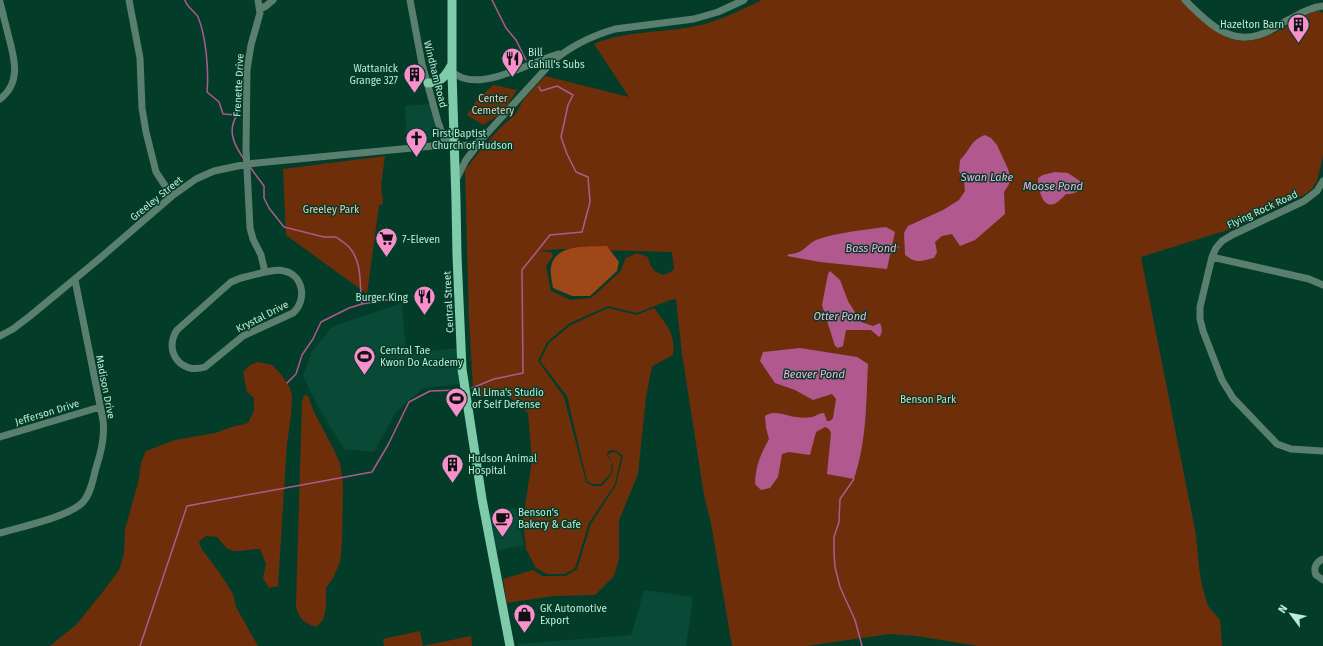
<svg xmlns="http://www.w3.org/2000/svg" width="1323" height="646" font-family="'Fira Sans',sans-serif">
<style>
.built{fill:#094a36}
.green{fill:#6f2e0a;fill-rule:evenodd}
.forest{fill:#a04717}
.water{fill:#b1598e}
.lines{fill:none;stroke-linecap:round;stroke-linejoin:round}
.stream{stroke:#b1598e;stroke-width:1.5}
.minor{stroke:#5a7f6e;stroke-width:7}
.major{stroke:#7dcba9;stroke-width:9}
.labels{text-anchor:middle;stroke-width:3;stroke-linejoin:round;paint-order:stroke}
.poi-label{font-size:10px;fill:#bfebd7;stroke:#033d2a;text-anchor:start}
.street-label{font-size:10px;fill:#bfebd7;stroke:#033d2a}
.park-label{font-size:10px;fill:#fccab4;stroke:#033d2a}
.water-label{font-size:11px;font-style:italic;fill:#f8b1d8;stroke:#033d2a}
</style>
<rect width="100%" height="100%" fill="#033d2a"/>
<!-- built -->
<path class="built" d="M431,104L437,138L407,142L405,106Z
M402,303L406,354L459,348L461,384L423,388L396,412L374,452L344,449L320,410L303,376L312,351L333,326Z
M516,508L524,545L496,551L489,513Z
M644,590L693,597L686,646H518V644L631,635Z"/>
<!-- green -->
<path class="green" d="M762,0H1183C1194,11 1208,28 1222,35C1254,53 1285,25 1313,12L1319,11L1323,13V156L1317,181L1312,189L1304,195L1234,228L1141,257L1196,535L1199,567L1202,586L1208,606L1220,620L1222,646H978L917,636L890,634L806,646H732L711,523L704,495L682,354L676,299L670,300L637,313L608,306L570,323L547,342L538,361L564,397L586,482L593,486H602C612,474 618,470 608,455L609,453L616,452L621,457L615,484L589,523L575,568L565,574H547L536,568L526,549L523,520L532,460L528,413L499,388L480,398L473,388L469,319L465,170L483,147L501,127L515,115L524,99L545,76L629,97L594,44C625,31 658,33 691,27C716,23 739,11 762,0ZM560,249L672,252L674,270L664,275C654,273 650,267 648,257L637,253L626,258L620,272L591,298L571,300L551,291L546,266L553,256L551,252L536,251Z
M493,85L517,90L502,113L483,125L467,115L476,101Z
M385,156L381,185L383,204L379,205L367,294L286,235L283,169Z
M608,308L637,315L654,308C666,325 676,333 673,355L652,366L646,397L638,474L619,520V559L614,576L595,595L553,596L507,603L503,579L533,570L542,576H566L577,569L591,524L616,485L623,456L617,451L610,450L608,452L607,455L612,463L611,473L601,484H593L587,481L567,396L540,361L549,343L571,325Z
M258,362L272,365L281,374L290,388L292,396L291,415L287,444L278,586L269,588L263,578L266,564L260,549C250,548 237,554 228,549C224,546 220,540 217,537L206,536L199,541L201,548L221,575L233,594L236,607L258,646H50L77,624L105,589L119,570L124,554L125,530L139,479L141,463L146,451L175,440L215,433L232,427L248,423L254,411V398L247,392L243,372L250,365Z
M304,395L308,396L314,412L334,450L340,463L343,484L342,543L340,562L333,578L326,588V608L323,620L316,627C304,622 300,620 296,607L302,402Z
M420,631L423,646L471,636L472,646H384L383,639Z"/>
<!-- forest -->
<path class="forest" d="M607,246L619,262L617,271L590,296H572L553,288C552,282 550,273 551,267C555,243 589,247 607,246Z"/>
<!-- water -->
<path class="water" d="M985,135L991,138L997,145L1008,169L1010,177L1009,184L1004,192L1005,214L975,240L960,246L952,234L942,236L935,242L937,252L934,258C921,261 917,264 905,255L904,233L908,226L943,210L959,200L965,191L964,181L959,171L960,160C970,151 970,140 985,135Z
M1055,172L1068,173L1083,183C1078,192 1076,194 1066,194C1063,197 1059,201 1056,203C1042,211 1038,187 1038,178L1043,175Z
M886,227L895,232L887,269L820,262L787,256L789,254C805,254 806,243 819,239C841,232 863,230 886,227Z
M830,271L840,280L848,301L861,322L873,326L880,323C882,328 883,333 879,337L871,330H846L843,346L838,348L835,346L822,305L828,274Z
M800,348L857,357L868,364C866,404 867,440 854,479L827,474L831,433L829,429L825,427L816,432L810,455L789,452L782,454L778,477L770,488L761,490L755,484C756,464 760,456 769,439L766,428L765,416C773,409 787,416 796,417C801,418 808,418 812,417C817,416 818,413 824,413L827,421H830L833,418L836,399L832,394L813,400L795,390L775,383L760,361L763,352Z"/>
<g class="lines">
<!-- stream -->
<path class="stream" d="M185,0C187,8 195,11 198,17C206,36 209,71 207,92L219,102L223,114L237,115C227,131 234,145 244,159
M492,0L506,28L516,40L526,60
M250,167L264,186V198L269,208L284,227L324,237H336C340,240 345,243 349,247C363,263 359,284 362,304
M891,246L898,247
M287,383L296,374L302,355L313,339L321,322L349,308L362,304L393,299
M472,388L494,379L523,373L522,270L550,235L582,232L590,202L588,177L576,172L567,154L561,137L568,105L573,95L557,86L541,91L539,87
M854,479L840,499L839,522L834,537V553L835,567L840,587L855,620L862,646
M140,646L187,506L372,472L388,445L409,402L430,391L459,390"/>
<!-- minor -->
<path class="minor" d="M129,0L140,58L142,108L146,132L156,172L172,196
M258,0L260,13L251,45L247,70L246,149L250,228L253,239L261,255L265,272C272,271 278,269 284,271C304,275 307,301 293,313L243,336L205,367C181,375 163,351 177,330L231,282L241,278L265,272
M410,0L422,64L438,122L444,139L455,146
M1185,0C1205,20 1228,45 1259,35C1269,32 1278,26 1286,21C1298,15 1310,7 1323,6
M0,2C3,14 6,26 9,38C15,60 21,83 0,99
M260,9L266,6L273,0
M452,73C456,74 460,77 463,78C490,87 533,61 559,54
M456,180L466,160L479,143
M1323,181L1317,191L1304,201L1232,235L1222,241L1216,248L1212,257L1200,307V319L1203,331L1222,380L1233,398L1277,444L1291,449L1323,451
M1212,257L1309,279L1323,285
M0,336L13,329L30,316L99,259L172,196L196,179L214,171L247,164L433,146L471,145L475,144L481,140L551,63C570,46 591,36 615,29L694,19L718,12L744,0
M0,437L100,407
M0,533C20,527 69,517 83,502C91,493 93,479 96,468C101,452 105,437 103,420L75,280
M1323,559C1316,562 1313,568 1316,575L1323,580"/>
<!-- major -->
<path class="major" d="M452,0V73L456,201L457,256L462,369L482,499L510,646
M428,83C440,83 445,77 451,66"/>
</g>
<!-- icons -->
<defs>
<symbol id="building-pin" viewBox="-11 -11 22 30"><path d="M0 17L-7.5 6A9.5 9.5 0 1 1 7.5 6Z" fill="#f890cc" stroke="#033d2a"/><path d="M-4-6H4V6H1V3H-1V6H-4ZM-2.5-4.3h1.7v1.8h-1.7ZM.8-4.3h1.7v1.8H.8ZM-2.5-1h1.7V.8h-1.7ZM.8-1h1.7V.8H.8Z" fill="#111"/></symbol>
<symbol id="restaurant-pin" viewBox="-11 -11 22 30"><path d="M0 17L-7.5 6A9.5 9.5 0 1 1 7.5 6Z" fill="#f890cc" stroke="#033d2a"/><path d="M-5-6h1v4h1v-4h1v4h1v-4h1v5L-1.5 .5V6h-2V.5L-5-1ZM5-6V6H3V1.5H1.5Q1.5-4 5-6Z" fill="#111"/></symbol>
<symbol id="church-pin" viewBox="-11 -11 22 30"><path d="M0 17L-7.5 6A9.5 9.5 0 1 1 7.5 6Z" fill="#f890cc" stroke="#033d2a"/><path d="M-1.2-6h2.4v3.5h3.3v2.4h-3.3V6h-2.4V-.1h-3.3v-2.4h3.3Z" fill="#111"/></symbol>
<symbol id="supermarket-pin" viewBox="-11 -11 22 30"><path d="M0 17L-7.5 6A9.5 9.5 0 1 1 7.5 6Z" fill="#f890cc" stroke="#033d2a"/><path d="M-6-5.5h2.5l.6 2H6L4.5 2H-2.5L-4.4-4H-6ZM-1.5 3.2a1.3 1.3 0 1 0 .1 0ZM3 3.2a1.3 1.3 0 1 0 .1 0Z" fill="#111"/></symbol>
<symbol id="stadium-pin" viewBox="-11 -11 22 30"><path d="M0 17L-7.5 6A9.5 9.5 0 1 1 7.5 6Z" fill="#f890cc" stroke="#033d2a"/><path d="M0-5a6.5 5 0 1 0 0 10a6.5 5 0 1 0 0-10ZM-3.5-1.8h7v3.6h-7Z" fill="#111"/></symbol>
<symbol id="cafe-pin" viewBox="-11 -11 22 30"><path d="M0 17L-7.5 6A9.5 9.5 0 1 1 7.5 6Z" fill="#f890cc" stroke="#033d2a"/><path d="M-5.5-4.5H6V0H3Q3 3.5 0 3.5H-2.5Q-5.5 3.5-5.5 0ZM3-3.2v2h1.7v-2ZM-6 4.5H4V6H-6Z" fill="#111"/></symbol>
<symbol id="shop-pin" viewBox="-11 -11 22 30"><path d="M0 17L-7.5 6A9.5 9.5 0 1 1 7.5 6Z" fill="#f890cc" stroke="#033d2a"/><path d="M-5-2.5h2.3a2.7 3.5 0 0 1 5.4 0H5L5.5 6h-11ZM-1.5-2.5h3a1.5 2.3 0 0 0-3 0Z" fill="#111"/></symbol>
</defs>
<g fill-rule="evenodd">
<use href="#building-pin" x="1286" y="12" width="25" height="34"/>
<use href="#restaurant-pin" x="500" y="46" width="25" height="34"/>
<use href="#building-pin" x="402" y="62" width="25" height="34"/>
<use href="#church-pin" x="404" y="126" width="25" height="34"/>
<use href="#supermarket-pin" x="374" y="226" width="25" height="34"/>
<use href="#restaurant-pin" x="412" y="284" width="25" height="34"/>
<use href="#stadium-pin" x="352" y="344" width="25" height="34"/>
<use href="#stadium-pin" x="444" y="386" width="25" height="34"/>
<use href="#building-pin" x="440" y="452" width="25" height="34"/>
<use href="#cafe-pin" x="490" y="506" width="25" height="34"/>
<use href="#shop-pin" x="512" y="602" width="25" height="34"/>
</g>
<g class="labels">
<!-- poi labels -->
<g class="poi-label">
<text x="1284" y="28" text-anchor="end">Hazelton Barn</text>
<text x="528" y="56">Bill<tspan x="528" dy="12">Cahill's Subs</tspan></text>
<text x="398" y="72" text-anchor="end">Wattanick<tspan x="398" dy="12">Grange 327</tspan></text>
<text x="432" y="137">First Baptist<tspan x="432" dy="12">Church of Hudson</tspan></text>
<text x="402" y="243">7-Eleven</text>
<text x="408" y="301" text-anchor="end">Burger King</text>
<text x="380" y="354">Central Tae<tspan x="380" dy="12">Kwon Do Academy</tspan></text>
<text x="472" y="396">Al Lima's Studio<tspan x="472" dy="12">of Self Defense</tspan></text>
<text x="468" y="462">Hudson Animal<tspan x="468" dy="12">Hospital</tspan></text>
<text x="518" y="516">Benson's<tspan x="518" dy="12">Bakery &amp; Cafe</tspan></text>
<text x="540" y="612">GK Automotive<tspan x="540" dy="12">Export</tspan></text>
</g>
<!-- street labels -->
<g class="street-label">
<text transform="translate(436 74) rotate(76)" y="4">Windham Road</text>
<text transform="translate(238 85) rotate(-87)" y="4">Frenette Drive</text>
<text transform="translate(156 198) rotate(-39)" y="4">Greeley Street</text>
<text transform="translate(1262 209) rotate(-25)" y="4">Flying Rock Road</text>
<text transform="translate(448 302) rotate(-93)" y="4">Central Street</text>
<text transform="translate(262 316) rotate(-27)" y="4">Krystal Drive</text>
<text transform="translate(106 387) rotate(79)" y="4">Madison Drive</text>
<text transform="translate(47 412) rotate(-17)" y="4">Jefferson Drive</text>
</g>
<!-- park labels -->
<g class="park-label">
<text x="493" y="102">Center<tspan x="493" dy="12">Cemetery</tspan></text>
<text x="331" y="213">Greeley Park</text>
<text x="928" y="403">Benson Park</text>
</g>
<!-- water labels -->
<g class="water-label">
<text x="987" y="181">Swan Lake</text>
<text x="1053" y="190">Moose Pond</text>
<text x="871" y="252">Bass Pond</text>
<text x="840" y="320">Otter Pond</text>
<text x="814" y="378">Beaver Pond</text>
</g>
</g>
<!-- north arrow -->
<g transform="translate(1291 614) rotate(302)" stroke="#033d2a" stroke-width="3" paint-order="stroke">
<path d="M0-3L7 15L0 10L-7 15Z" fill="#bfebd7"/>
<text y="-6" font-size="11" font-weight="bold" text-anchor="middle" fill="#bfebd7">N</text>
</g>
</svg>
